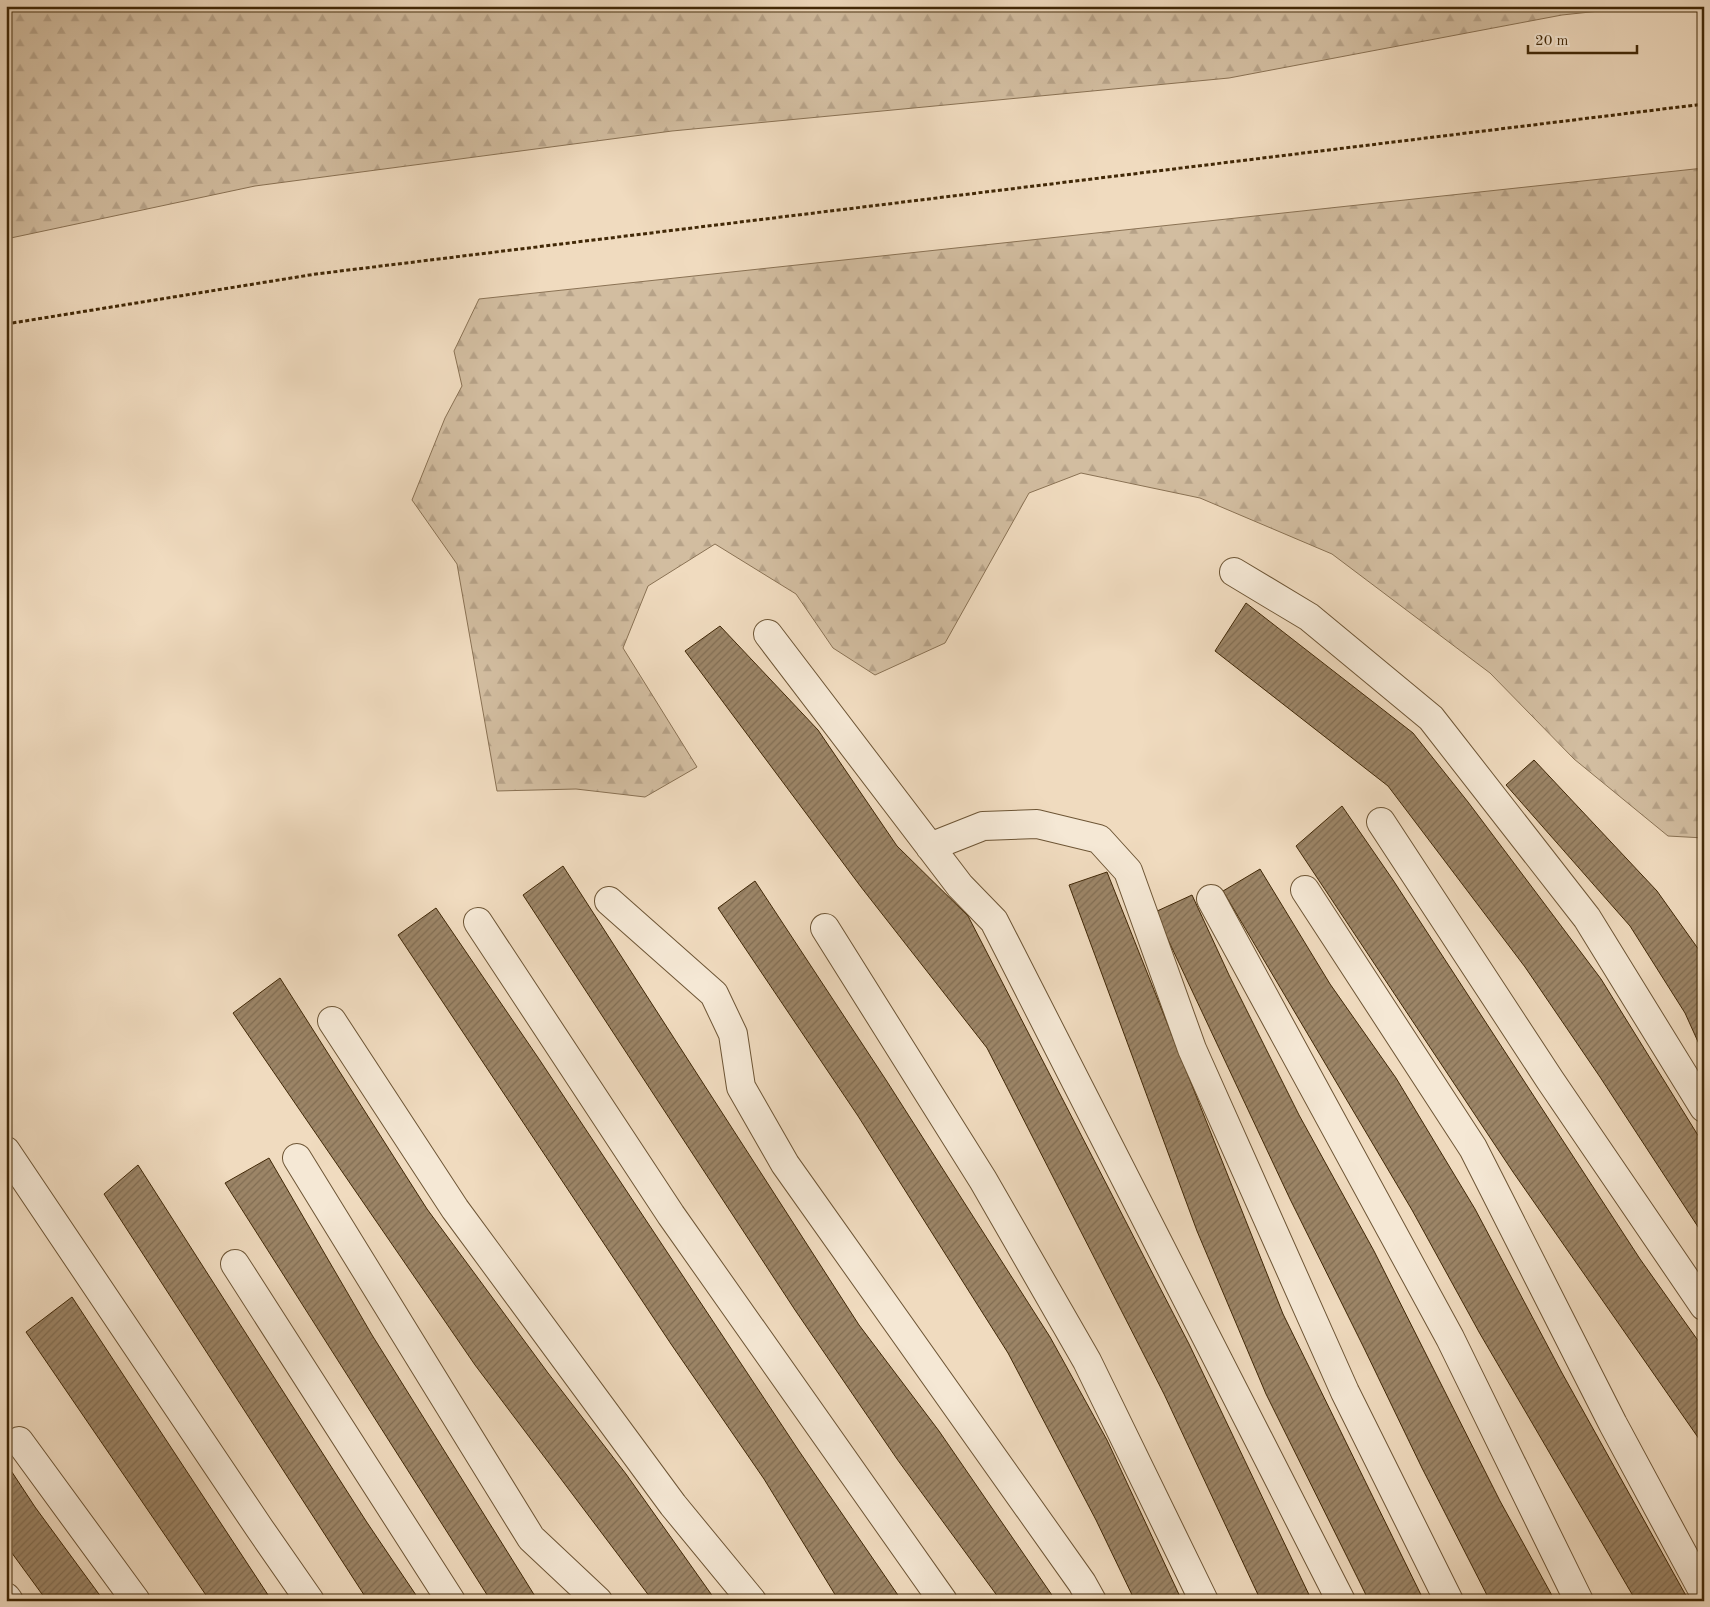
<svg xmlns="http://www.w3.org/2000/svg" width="1710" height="1607" font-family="'Old Standard TT',serif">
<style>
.forest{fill:url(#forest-firs);stroke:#8a7254}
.building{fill:url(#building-hatch);stroke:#412807}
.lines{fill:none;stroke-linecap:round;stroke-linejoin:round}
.minor-casing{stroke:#6d5535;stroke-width:30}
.path{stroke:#412807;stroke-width:3;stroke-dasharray:4 2.5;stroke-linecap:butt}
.minor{stroke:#f5e8d5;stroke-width:28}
</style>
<defs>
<pattern id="forest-firs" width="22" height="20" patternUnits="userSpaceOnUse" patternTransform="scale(1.25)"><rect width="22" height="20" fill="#d2bda0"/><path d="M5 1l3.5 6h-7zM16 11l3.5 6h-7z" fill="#b6a288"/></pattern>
<pattern id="building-hatch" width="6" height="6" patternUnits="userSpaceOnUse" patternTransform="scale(1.25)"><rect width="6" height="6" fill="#9c8567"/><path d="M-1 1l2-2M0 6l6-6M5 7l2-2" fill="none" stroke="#816d53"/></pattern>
</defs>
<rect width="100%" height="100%" fill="#f0dbbf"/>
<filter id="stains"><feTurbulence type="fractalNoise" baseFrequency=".004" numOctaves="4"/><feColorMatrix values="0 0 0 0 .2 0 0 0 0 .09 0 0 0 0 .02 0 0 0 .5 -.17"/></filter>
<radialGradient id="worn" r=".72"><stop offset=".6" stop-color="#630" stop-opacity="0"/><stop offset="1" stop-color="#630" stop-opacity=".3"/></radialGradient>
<!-- forest -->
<path class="forest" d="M6,6H1646L1562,15L1229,78L672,131L255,186L6,239Z
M1704,168V838L1668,836L1574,759L1490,673L1332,554L1200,498L1081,473L1029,493L945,643L875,675L833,648L796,594L715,544L648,586L623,648L697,767L645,797L576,789L497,791L457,564L412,500L445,418L462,386L454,351L479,299Z"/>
<!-- building -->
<path class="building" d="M1246,603L1413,733L1468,802L1601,979L1704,1145V1236L1600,1077L1525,967L1388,786L1215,651Z
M720,626L818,730L897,846L968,916L1189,1344L1312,1601H1261L1164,1394L987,1048L861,887L685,651Z
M1534,760L1657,891L1704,957V1055L1685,1013L1630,926L1506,785Z
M1342,806L1393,880L1640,1259L1704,1349V1446L1513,1172L1296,846Z
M563,866L859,1325L939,1431L1056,1601H1001L897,1459L795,1310L523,895Z
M1260,869L1330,984L1396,1078L1475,1209L1562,1373L1689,1601H1636L1479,1332L1412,1210L1223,891Z
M1107,872L1283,1314L1424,1601H1369L1266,1394L1197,1231L1069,885Z
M755,881L886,1080L1050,1337L1107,1440L1182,1601H1135L1096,1520L1008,1353L858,1116L718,908Z
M1192,895L1229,975L1299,1115L1374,1251L1500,1501L1555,1601H1490L1422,1468L1364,1348L1290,1199L1155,912Z
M436,908L539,1059L799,1451L902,1601H839L764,1479L671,1344L398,935Z
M280,978L427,1209L548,1373L626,1474L716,1601H653L475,1365L233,1013Z
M269,1158L372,1335L538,1601H491L225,1183Z
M138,1165L366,1521L420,1601H368L104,1194Z
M72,1297L272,1601H210L26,1332Z
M6,1463L35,1507L104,1601H47L6,1545Z"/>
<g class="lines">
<defs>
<path id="minor" d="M1234,572L1309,617L1431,718L1587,918L1704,1108
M768,634L960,886L994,921L1341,1601
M1381,822L1550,1080L1704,1306
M930,847L983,826L1037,824L1099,839L1128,871L1192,1049L1345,1392L1449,1601
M1305,890L1473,1148L1613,1424L1704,1593
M1211,899L1450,1338L1579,1601
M609,901L714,994L733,1034L741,1087L785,1164L1082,1583L1092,1601
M478,922L671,1215L943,1601
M825,928L983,1180L1087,1361L1204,1601
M332,1021L455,1209L673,1505L752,1601
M6,1151L260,1529L310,1601
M297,1158L531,1538L598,1601
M235,1264L451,1601
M19,1441L136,1601
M6,1597L9,1601"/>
</defs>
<!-- minor casing -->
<use href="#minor" class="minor-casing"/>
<!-- path -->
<path class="path" d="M6,324L316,274L1704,104"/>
<!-- minor -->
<use href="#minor" class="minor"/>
</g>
<!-- margin -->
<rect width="1710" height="1607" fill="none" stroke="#f0dbbf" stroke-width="25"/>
<rect x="8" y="8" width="1695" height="1592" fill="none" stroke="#412807" stroke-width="2.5"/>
<rect x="12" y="12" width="1685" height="1582" fill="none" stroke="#412807"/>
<!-- scale -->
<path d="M1528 45v8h109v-8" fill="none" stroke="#412807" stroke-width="2.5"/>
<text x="1535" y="45" font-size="15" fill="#412807" stroke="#f5e8d5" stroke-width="4" paint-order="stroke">20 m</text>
<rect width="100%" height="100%" filter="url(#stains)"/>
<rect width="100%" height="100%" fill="url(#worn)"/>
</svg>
